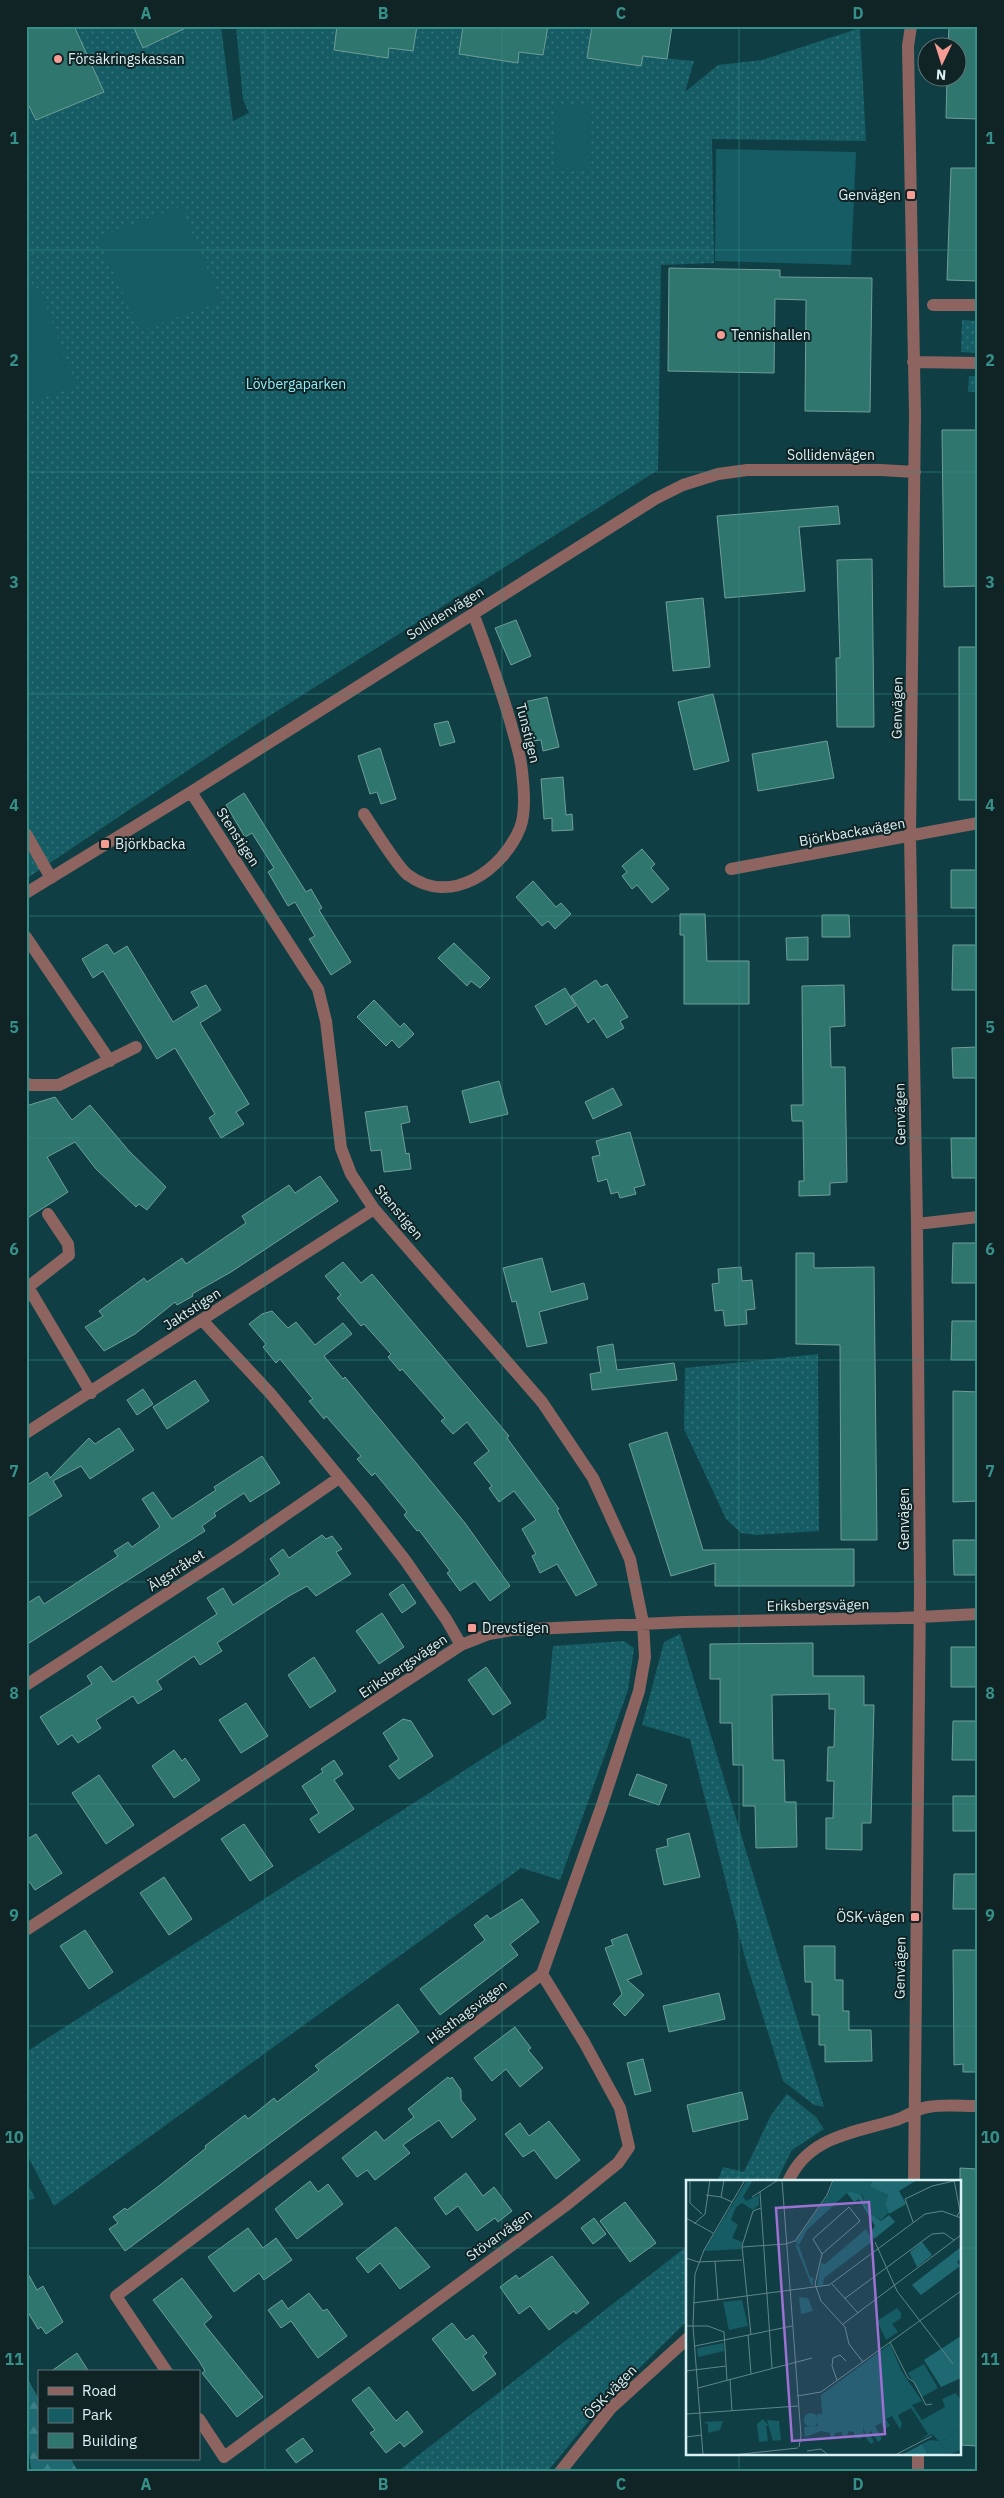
<svg xmlns="http://www.w3.org/2000/svg" width="1004" height="2498" font-family="'IBM Plex Sans',sans-serif">
<style>
.green{fill:url(#green-dots)}
.forest{fill:url(#forest-firs)}
.pitch{fill:#155c64}
.building{fill:#2f766f;stroke:#709e98}
.lines{fill:none;stroke-linecap:round;stroke-linejoin:round}
.minor{stroke:#8d6460;stroke-width:12}
.grid{fill:none;stroke:#378f89;stroke-width:1;stroke-opacity:0.55}
.poi-dot{fill:#f59c94;stroke:#102325;stroke-width:2}
.labels{text-anchor:middle;stroke-width:4;stroke-linejoin:round;paint-order:stroke}
.poi-label{font-size:14px;fill:#d9f1f4;stroke:#102325;text-anchor:start}
.park-label{font-size:14px;fill:#8eecf7;stroke:#102325}
.street-label{font-size:14px;fill:#d9f1f4;stroke:#102325}
.inset-road{fill:none;stroke:#60868a;stroke-width:1}
.view{fill:#9c71d2;fill-opacity:0.15;stroke:#9c71d2;stroke-width:2.5}
.inset-edge{fill:none;stroke:#d9f1f4;stroke-width:2.5}
.neatline{fill:none;stroke:#378f89;stroke-width:2}
.grid-label{font-size:16px;text-anchor:middle;font-weight:bold;fill:#378f89}
</style>
<defs>
<pattern id="green-dots" width="8" height="8" patternUnits="userSpaceOnUse" patternTransform="scale(1.25)"><rect width="8" height="8" fill="#155c64"/><path d="M2 2h.1M6 6h.1" fill="none" stroke="#36747b" stroke-width="1.8" stroke-linecap="round"/></pattern>
<pattern id="forest-firs" width="22" height="20" patternUnits="userSpaceOnUse" patternTransform="scale(1.25)"><rect width="22" height="20" fill="#1f6a72"/><path d="M5 1l3.5 6h-7zM16 11l3.5 6h-7z" fill="#3f8087"/></pattern>
</defs>
<rect width="100%" height="100%" fill="#0f3f44"/>
<!-- green -->
<path class="green" d="M74,26H133L143,48L176,33L173,26H221L233,121L249,113L243,100L236,26H337L334,50L387,58L389,48L413,51L417,26H463L459,54L518,62L519,52L543,55L548,26H592L587,58L641,66L643,56L694,61L685,92L718,65L762,60L860,28L866,141L712,139L714,263L661,265L658,470L266,718L26,879V100L36,120L104,92Z
M962,320L978,321V353L961,352Z
M969,376H978V392H968Z
M818,1354L819,1531L756,1535L741,1533L726,1519L684,1429L685,1368Z
M680,1634L824,2107L814,2105L783,2081L745,1958L690,1739L642,1725L664,1642Z
M624,1641L634,1648L628,1690L560,1880L521,1868L54,2206L26,2153V2052L546,1718L553,1646Z
M787,2094L816,2117L824,2129L792,2150L776,2182H717L723,2167L744,2172L771,2115Z
M26,2181L35,2198L26,2202Z
M688,2243V2320L601,2406L547,2472H397L686,2247Z"/>
<!-- forest -->
<path class="forest" d="M26,2376L39,2399V2459H71L78,2472H31L26,2420Z"/>
<!-- pitch -->
<path class="pitch" d="M557,104L590,105L588,169L555,168Z
M716,149L856,152L851,265L715,261Z
M181,206L221,301L140,331L98,238Z
M40,287L75,386L26,403V292Z"/>
<!-- building -->
<path class="building" d="M26,26H74L104,92L36,120L26,100Z
M133,26H190L143,48Z
M337,26H417L413,51L389,48L388,58L334,50Z
M463,26H548L543,55L519,52L518,63L459,54Z
M592,26H672L667,59L643,56L641,66L587,58Z
M949,26H978V119L946,118L947,78H956V48H948Z
M951,168H978V281L947,280Z
M669,268L780,270V277L872,278L870,412L805,411L806,300L775,299L774,373L668,371Z
M942,430H978V586L944,587Z
M838,506L840,524L799,527L805,591L725,598L717,516Z
M872,559L874,727H837L836,658H840L837,560Z
M703,598L710,667L673,671L666,602Z
M516,620L531,656L511,665L495,628Z
M959,647H978V800H959Z
M713,694L729,761L694,770L678,702Z
M547,697L559,747L543,751L541,740L533,741L524,702Z
M448,721L455,742L440,746L434,724Z
M827,741L834,778L758,791L752,754Z
M380,748L396,799L381,804L377,792L370,794L358,756Z
M563,777L566,815L572,814L573,830L552,831V818L544,819L541,779Z
M244,793L306,892L311,889L322,908L319,910L351,962L331,975L309,939L315,936L295,902L288,906L268,872L274,868L252,833L245,837L226,805Z
M642,849L655,864L651,868L669,889L652,903L637,885L632,889L622,876L627,872L622,866Z
M951,870H978V908H951Z
M533,881L556,907L561,903L571,914L555,929L548,921L542,926L516,897Z
M680,914H705L707,961H749V1004H684V935H680Z
M822,915H849L850,937H822Z
M808,937V960H787L786,938Z
M454,943L490,978L480,988L471,981L467,986L438,958Z
M107,944L114,954L127,946L173,1022L199,1006L191,992L206,985L221,1010L200,1023L249,1104L236,1112L244,1124L221,1138L209,1118L215,1114L175,1048L157,1059L103,971L93,978L82,959Z
M953,945H978V990H952Z
M596,980L601,987L607,984L628,1017L620,1021L624,1028L607,1038L594,1018L588,1023L571,996Z
M844,985L845,1026L830,1027L831,1067H845L847,1182L830,1183V1195L799,1196V1181H804L803,1121H792L791,1105H803L802,986Z
M565,988L576,1006L546,1025L535,1006Z
M374,1000L400,1027L404,1023L414,1034L399,1048L392,1040L386,1046L357,1017Z
M977,1047L978,1078H953L952,1048Z
M499,1081L508,1114L470,1123L462,1091Z
M613,1088L622,1105L593,1119L585,1102Z
M55,1097L72,1120L90,1105L129,1151L166,1187L147,1210L139,1204L136,1207L96,1169L75,1142L47,1157L68,1192L26,1219V1106Z
M407,1106L410,1122L401,1124L406,1154L409,1153L411,1169L384,1172L381,1150L371,1151L365,1112Z
M630,1132L645,1185L634,1188L636,1194L620,1198L618,1192L611,1194L607,1179L598,1182L592,1157L600,1155L596,1141Z
M951,1138H978V1178H952Z
M320,1176L338,1201L231,1272L192,1294L193,1296L177,1305L175,1302L135,1334L104,1351L85,1327L103,1316L99,1311L144,1278L147,1282L182,1258L186,1264L246,1223L242,1216L277,1193L289,1185L295,1193Z
M953,1243H978V1283H952Z
M796,1253H814V1268L874,1267L877,1540H841L840,1345L796,1344Z
M542,1258L551,1292L584,1283L588,1299L539,1312L547,1343L527,1347L516,1301L512,1302L503,1268Z
M343,1262L361,1283L372,1274L509,1436L507,1438L559,1509L557,1510L597,1585L576,1596L557,1564L540,1573L532,1556L536,1554L522,1529L536,1520L514,1491L499,1502L489,1488L492,1486L474,1463L489,1451L467,1422L453,1434L441,1421L445,1418L402,1369L400,1371L388,1357L391,1354L364,1324L361,1326L337,1298L341,1295L325,1276Z
M741,1267L742,1281L752,1280L755,1309L746,1310L747,1324L725,1326L723,1310L715,1311L712,1284L719,1283L718,1269Z
M272,1311L288,1328L296,1322L315,1345L343,1323L352,1334L324,1356L343,1379L345,1377L421,1469L465,1523L510,1586L490,1601L475,1581L460,1591L447,1573L450,1571L419,1530L417,1531L404,1515L407,1512L375,1473L372,1476L357,1459L361,1456L326,1416L324,1419L309,1401L313,1399L280,1359L276,1363L263,1347L266,1344L249,1324L262,1314Z
M952,1321H978V1360H951Z
M613,1344L617,1370L674,1363L677,1380L592,1390L590,1374L601,1372L597,1347Z
M195,1380L209,1401L167,1429L153,1407Z
M143,1389L153,1404L137,1415L127,1400Z
M953,1391L978,1392V1501L953,1502Z
M119,1428L134,1450L90,1479L81,1466L53,1481L62,1496L26,1518V1486L47,1472L50,1478L89,1438L95,1444Z
M667,1432L703,1550L854,1549V1586H715V1563L671,1576L629,1444Z
M262,1456L280,1483L250,1502L244,1493L214,1513L216,1516L202,1526L205,1531L26,1645V1604L39,1596L44,1604L118,1556L114,1551L128,1542L132,1547L160,1527L142,1499L153,1492L172,1519L216,1490L214,1487Z
M322,1535L326,1539L332,1536L342,1549L336,1552L351,1574L316,1596L307,1586L289,1596L217,1643L222,1651L200,1665L194,1656L157,1681L162,1689L138,1704L133,1696L96,1720L101,1728L78,1743L72,1735L58,1745L40,1717L92,1684L87,1676L101,1666L113,1682L217,1614L207,1598L223,1588L233,1605L280,1574L270,1559L283,1549L289,1558Z
M953,1540H978V1575H954Z
M403,1584L416,1603L402,1613L389,1594Z
M382,1613L404,1647L379,1664L356,1631Z
M813,1643V1676H864V1705H874L871,1823H862V1850L826,1849V1818H833L834,1781H827L828,1747H834L835,1709H829V1694L772,1695L773,1760H784L785,1802H796L797,1847L756,1848L755,1806H743V1765H733L732,1723H720V1679H710V1644Z
M951,1647H978V1687H951Z
M314,1657L336,1691L310,1708L288,1675Z
M486,1667L511,1703L493,1715L468,1680Z
M246,1703L268,1736L241,1753L219,1720Z
M403,1719L411,1721L433,1756L399,1779L389,1766L399,1759L383,1733Z
M953,1721H978V1760H952Z
M174,1750L182,1761L185,1758L200,1780L174,1798L152,1766Z
M334,1760L343,1774L334,1780L354,1809L319,1833L310,1819L319,1813L302,1786L323,1772L321,1769Z
M637,1774L667,1785L659,1805L629,1795Z
M99,1775L134,1825L106,1844L72,1793Z
M953,1796H978V1831H953Z
M244,1824L273,1866L250,1881L221,1839Z
M689,1833L700,1877L664,1885L656,1849L668,1846L667,1839Z
M36,1834L62,1873L35,1890L26,1877V1840Z
M954,1874H978V1909H953Z
M164,1877L192,1919L169,1935L140,1893Z
M522,1899L539,1922L510,1944L518,1955L440,2015L420,1989L485,1940L474,1925L487,1915L490,1919Z
M85,1930L113,1972L89,1989L60,1946Z
M627,1934L642,1974L627,1980L644,1995L625,2016L613,2004L622,1994L605,1948L613,1945L611,1940Z
M804,1946H835V1980H843V2011H849V2030H871L872,2061L825,2062V2045H819V2015H812V1982H805Z
M953,1950H978V2072H963V2064L954,2065Z
M719,1993L725,2019L669,2032L663,2006Z
M398,2004L419,2032L125,2251L109,2229L118,2223L113,2217L125,2208L127,2210L160,2185L206,2148L205,2146L245,2115L248,2119L274,2098L277,2102L319,2070L315,2066Z
M515,2027L531,2048L528,2050L543,2068L520,2087L506,2069L492,2081L474,2058Z
M643,2059L651,2091L635,2095L627,2063Z
M448,2077L450,2079L452,2077L461,2090V2100L476,2119L452,2138L439,2120L403,2145L410,2153L375,2180L367,2170L357,2177L342,2158L376,2131L384,2141L414,2117L408,2109Z
M742,2092L748,2119L693,2132L687,2105Z
M549,2121L580,2160L556,2179L534,2150L523,2157L505,2134L520,2123L529,2136Z
M960,2168L978,2169V2446L960,2445Z
M466,2173L483,2196L494,2187L512,2211L498,2222L495,2218L477,2231L458,2206L446,2215L434,2198Z
M310,2181L318,2192L328,2184L343,2204L297,2239L275,2209Z
M625,2202L656,2243L630,2262L600,2221Z
M594,2218L606,2234L593,2244L581,2228Z
M396,2227L430,2267L400,2289L380,2263L368,2273L356,2258Z
M248,2228L263,2248L276,2238L292,2260L264,2280L259,2273L234,2292L208,2257Z
M552,2256L589,2303L576,2314L574,2311L549,2330L530,2306L519,2314L500,2287L516,2275L519,2279Z
M26,2270L37,2290L43,2286L63,2322L46,2334L41,2327L38,2329L26,2309Z
M182,2278L212,2317L204,2324L263,2397L237,2417L202,2373L205,2371L199,2361L153,2300Z
M309,2293L323,2311L327,2309L347,2336L318,2358L291,2321L281,2328L268,2310L282,2300L288,2309Z
M452,2323L466,2340L473,2335L487,2353L483,2356L496,2374L473,2391L432,2339Z
M77,2353L89,2372H50Z
M369,2387L396,2421L407,2411L423,2432L404,2447L400,2442L386,2453L370,2433L375,2430L352,2400Z
M303,2438L313,2451L296,2463L286,2450Z"/>
<g class="lines">
<!-- minor -->
<path class="minor" d="M911,26L908,46L915,415L910,836L917,1224L920,1592L914,2182
M933,305H978
M913,362L978,363
M364,814C373,827 398,868 408,875C451,907 503,870 520,828C526,813 524,788 522,772C521,756 515,740 511,724C500,686 487,650 473,613
M26,834L51,878
M731,869L978,823
M26,893L191,792L655,499L683,485L718,474L747,470H881L915,472
M26,937L110,1061
M26,1083L30,1085H59L136,1047
M48,1214L68,1244L69,1255L28,1287L91,1393
M917,1224L978,1217
M202,1320L270,1393L363,1506L405,1560L446,1619L461,1645
M26,1433L374,1209
M26,1685L236,1549L339,1478
M26,1930L461,1645L489,1634L512,1630L684,1622L900,1618L978,1614
M788,2182C808,2136 854,2133 896,2120C907,2116 916,2109 928,2107C943,2104 962,2106 978,2106
M167,2372L116,2296L542,1974L602,1805L639,1691L645,1657L643,1623L630,1559L593,1478L542,1402L374,1209L351,1174L341,1148L326,1021L318,989L191,792
M199,2419L224,2457L565,2206L618,2163L629,2147L620,2108L584,2042L542,1974
M918,2454V2472
M560,2472L611,2408L688,2338"/>
</g>
<!-- grid -->
<path class="grid" d="M265,26V2472M502,26V2472M739,26V2182M26,250H978M26,472H978M26,694H978M26,916H978M26,1138H978M26,1360H978M26,1582H978M26,1804H978M26,2026H978M26,2248H688M960,2248H978M739,2454V2472"/>
<!-- markers -->
<g class="poi-dot">
<circle cx="58" cy="59" r="5"/>
<rect x="906" y="190" width="10" height="10" rx="2.5"/>
<circle cx="721" cy="335" r="5"/>
<rect x="100" y="839" width="10" height="10" rx="2.5"/>
<rect x="467" y="1623" width="10" height="10" rx="2.5"/>
<rect x="910" y="1912" width="10" height="10" rx="2.5"/>
</g>
<g class="labels">
<!-- poi labels -->
<g class="poi-label">
<text x="68" y="64">Försäkringskassan</text>
<text x="901" y="200" text-anchor="end">Genvägen</text>
<text x="731" y="340">Tennishallen</text>
<text x="115" y="849">Björkbacka</text>
<text x="482" y="1633">Drevstigen</text>
<text x="905" y="1922" text-anchor="end">ÖSK-vägen</text>
</g>
<!-- park labels -->
<g class="park-label">
<text x="296" y="389">Lövbergaparken</text>
</g>
<!-- street labels -->
<g class="street-label">
<text x="831" y="460">Sollidenvägen</text>
<text transform="translate(445 613) rotate(-32)" y="5">Sollidenvägen</text>
<text transform="translate(897 708) rotate(-89)" y="5">Genvägen</text>
<text transform="translate(528 733) rotate(76)" y="5">Tunstigen</text>
<text transform="translate(852 832) rotate(-10)" y="5">Björkbackavägen</text>
<text transform="translate(238 837) rotate(57)" y="5">Stenstigen</text>
<text transform="translate(900 1114) rotate(-91)" y="5">Genvägen</text>
<text transform="translate(399 1212) rotate(50)" y="5">Stenstigen</text>
<text transform="translate(192 1309) rotate(-33)" y="5">Jaktstigen</text>
<text transform="translate(904 1519) rotate(-90)" y="5">Genvägen</text>
<text transform="translate(176 1570) rotate(-33)" y="5">Älgstråket</text>
<text transform="translate(818 1605) rotate(-1)" y="5">Eriksbergsvägen</text>
<text transform="translate(403 1666) rotate(-34)" y="5">Eriksbergsvägen</text>
<text transform="translate(900 1968) rotate(-89)" y="5">Genvägen</text>
<text transform="translate(467 2012) rotate(-37)" y="5">Hästhagsvägen</text>
<text transform="translate(499 2235) rotate(-36)" y="5">Stövarvägen</text>
<text transform="translate(610 2392) rotate(-46)" y="5">ÖSK-vägen</text>
</g>
</g>
<!-- overview -->
<g transform="translate(686 2180)">
<rect width="275" height="275" fill="#0f3f44"/>
<path d="M61,0H67L57,17L60,21L73,15V25L67,30L56,23L50,27L45,40L52,45L46,58L56,62L55,69L18,71ZM148,0H188L183,6L202,15L199,25L202,33L195,40L182,31L176,15L161,13L121,50L113,65L109,62L142,15ZM180,49L187,61L138,98L137,105L131,106L135,83L139,84ZM109,64L113,66L124,97L128,98L126,107ZM113,117L122,118L127,131L115,134ZM56,120L62,146L43,150L37,122ZM211,128L215,133V138L206,144L212,152L200,160L191,141ZM37,163L38,171L12,177L11,168ZM204,164L216,192L236,221L226,225L236,240L259,227L256,219L270,213L275,221V248L254,262L262,275H242L236,264L244,260L253,261L246,254L234,260L242,254L225,228L212,235L216,244L214,249L206,236L200,239L204,246L198,249L195,243L189,246L196,259L192,262L185,251L183,252L188,262L185,264L180,258L177,245L178,257L173,259L168,257V252L163,251L160,258H156V252L149,253L148,259L144,258V253L135,251L119,257L118,247L132,246L131,234H136L135,215ZM77,239L83,246H80L82,261L73,262L71,244ZM81,240L93,241L95,260L87,261ZM37,241L34,250L22,253V244L17,242Z" fill="#155c64"/>
<path d="M188,0H231L213,11L220,24L203,34L199,25L202,15L183,6ZM165,12L175,15L182,31L195,41L203,35L209,42L188,59L184,53L189,46L173,19L168,22L161,13ZM236,62L246,75L231,87L224,72ZM275,67V78L271,82L274,86L235,115L226,105ZM275,156V198L255,207L238,180ZM236,264L242,275H215L231,267Z" fill="#1f6a72"/>
<path d="M238,184L252,208L236,217L222,193ZM118 240a7 7 0 1 1 14 0a7 7 0 1 1-14 0ZM275,248V270L262,275L254,262Z" fill="#155c64"/>
<path class="inset-road" d="M4,0V23L16,34M38,0L35,17L46,22M96,0L115,256L113,267M268,0L274,31L271,36M74,12L86,188M20,15L35,17M66,17L92,0M0,38L27,53M227,42L219,19L246,6L268,1M8,44L19,34L24,0M189,62L211,111L267,184M56,67L99,64L109,61L141,15L147,0M136,74L127,59L163,27L174,41L136,74L129,104L135,121L159,147L163,164L177,182M0,78L12,82L56,80M29,81L32,120M146,104L172,133M158,119L246,54L258,53L268,60M7,123L143,105L239,34L256,31L275,38M157,144L275,55M0,146H22L38,152L41,200M62,155L65,194M65,155L56,66L67,31L75,28M204,162L222,198L228,202L240,225L246,224M9,166L106,146M0,191L40,186M44,199L46,231M151,200L146,186L147,178L154,175L160,181M12,208L126,178M111,216L135,212L275,111M0,234L112,226M0,257L16,255M121,271L135,269L142,275M17,275L7,146L9,94L18,70L59,0M47,275L112,268M209,275L246,256"/>
<path class="view" d="M183,22L199,254L106,261L90,28Z"/>
<rect width="275" height="275" class="inset-edge"/>
</g>
<!-- border -->
<rect width="1004" height="2498" fill="none" stroke="#102325" stroke-width="55"/>
<!-- legend -->
<rect x="38" y="2370" width="162" height="90" fill="#102325" stroke="#607578"/>
<rect x="48" y="2387" width="25" height="8" fill="#8d6460" stroke="#607578"/>
<text x="82" y="2396" font-size="15" fill="#d9f1f4">Road</text>
<rect x="48" y="2408" width="25" height="15" fill="#155c64" stroke="#607578"/>
<text x="82" y="2420" font-size="15" fill="#d9f1f4">Park</text>
<rect x="48" y="2433" width="25" height="15" fill="#2f766f" stroke="#607578"/>
<text x="82" y="2446" font-size="15" fill="#d9f1f4">Building</text>
<!-- north arrow -->
<g transform="translate(942 62) rotate(184)"><circle r="24" fill="#102325" stroke="#607578"/>
<path d="M0-4L9 19L0 12L-9 19Z" fill="#f59c94"/>
<text y="-8" font-size="14" font-weight="bold" text-anchor="middle" fill="#d9f1f4">N</text>
</g>
<rect x="28" y="28" width="948" height="2442" class="neatline"/>
<g class="grid-label">
<text x="146" y="19">A</text>
<text x="383" y="19">B</text>
<text x="621" y="19">C</text>
<text x="858" y="19">D</text>
<text x="14" y="144">1</text>
<text x="990" y="144">1</text>
<text x="14" y="366">2</text>
<text x="990" y="366">2</text>
<text x="14" y="588">3</text>
<text x="990" y="588">3</text>
<text x="14" y="811">4</text>
<text x="990" y="811">4</text>
<text x="14" y="1033">5</text>
<text x="990" y="1033">5</text>
<text x="14" y="1255">6</text>
<text x="990" y="1255">6</text>
<text x="14" y="1477">7</text>
<text x="990" y="1477">7</text>
<text x="14" y="1699">8</text>
<text x="990" y="1699">8</text>
<text x="14" y="1921">9</text>
<text x="990" y="1921">9</text>
<text x="14" y="2143">10</text>
<text x="990" y="2143">10</text>
<text x="14" y="2365">11</text>
<text x="990" y="2365">11</text>
<text x="146" y="2490">A</text>
<text x="383" y="2490">B</text>
<text x="621" y="2490">C</text>
<text x="858" y="2490">D</text>
</g>
</svg>
